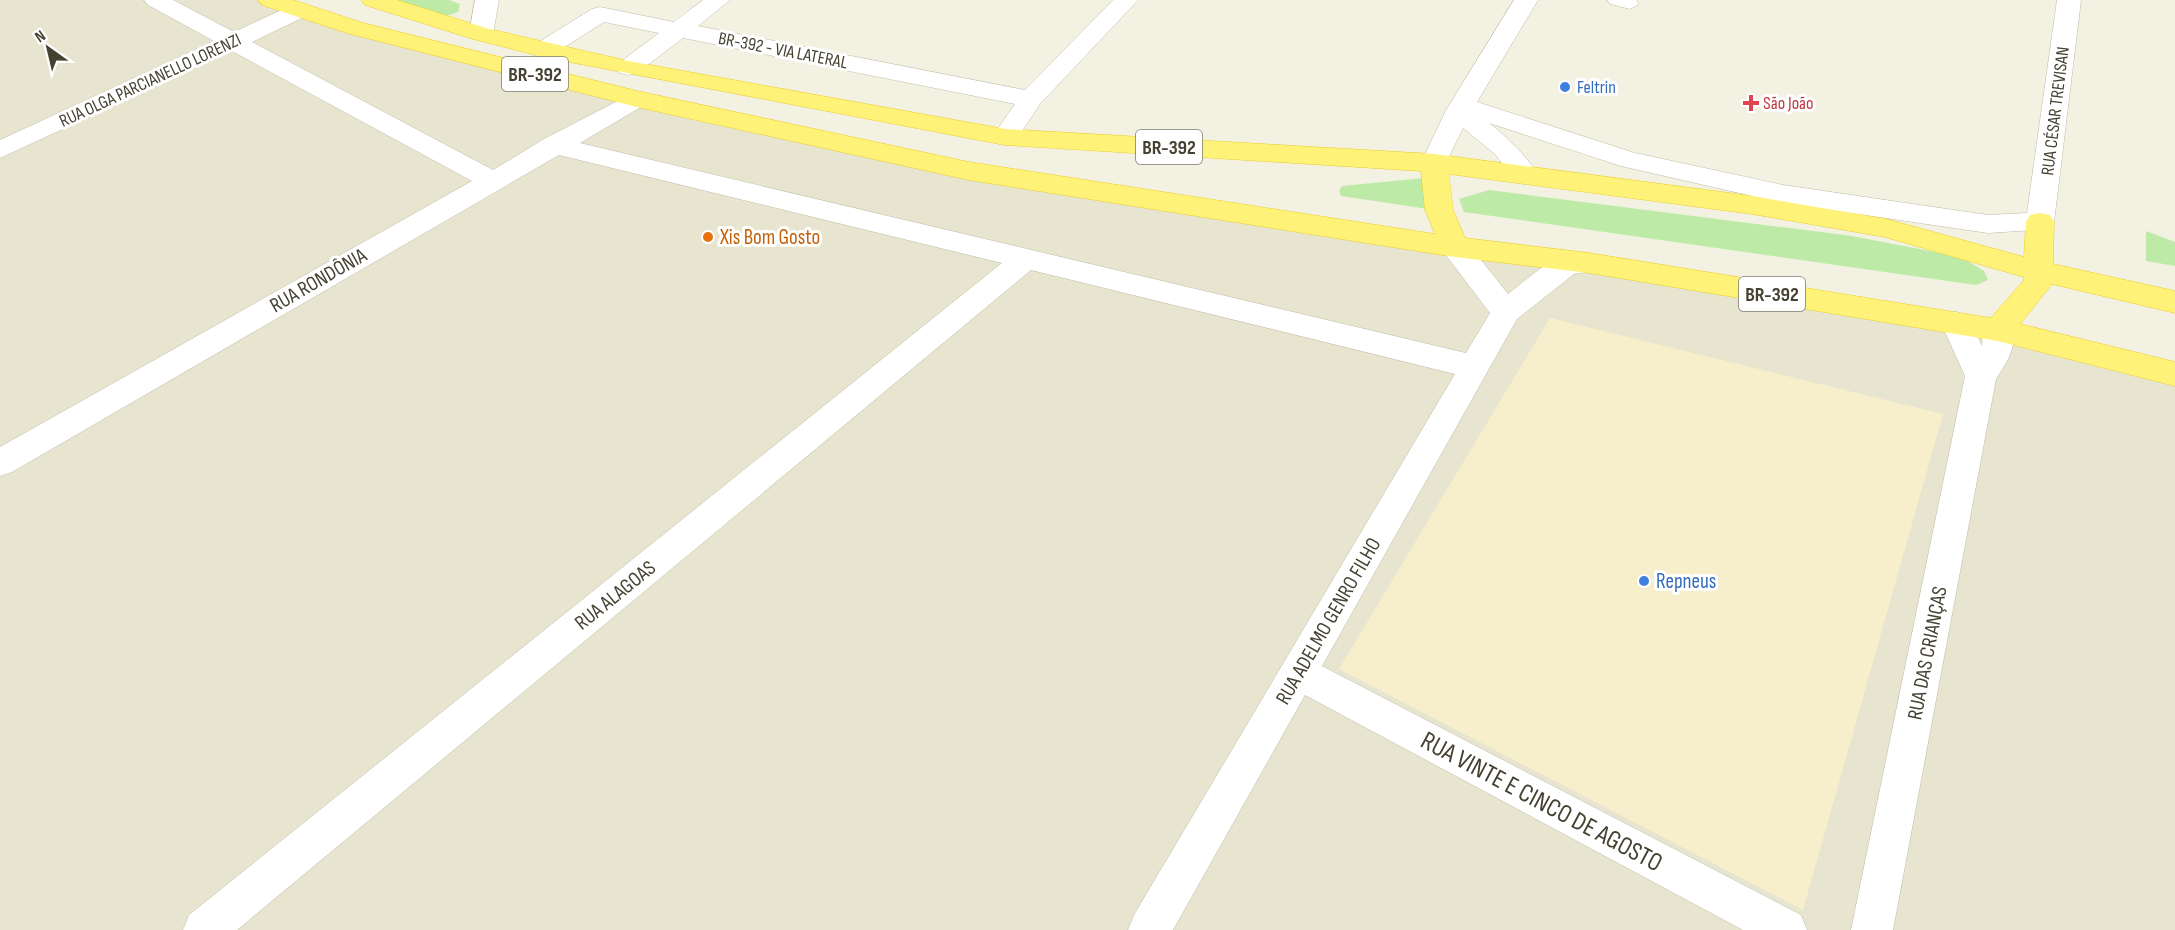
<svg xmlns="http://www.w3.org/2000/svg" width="2175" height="930" font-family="'Sofia Sans Condensed',sans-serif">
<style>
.residential{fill:#e7e5d0}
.commercial{fill:#f7eecb}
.green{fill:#bdeba7}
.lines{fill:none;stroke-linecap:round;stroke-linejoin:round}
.service-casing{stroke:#bfbca4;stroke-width:1}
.minor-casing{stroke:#bfbca4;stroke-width:1}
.trunk-casing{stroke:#e9cc27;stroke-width:1}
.service{fill:#fff;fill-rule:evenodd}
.minor{fill:#fff;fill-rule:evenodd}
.trunk{fill:#fff278;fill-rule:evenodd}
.shop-dot{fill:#3f7fe0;stroke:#fff;stroke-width:2}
.health-dot{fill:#e0444e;stroke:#fff;stroke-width:2}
.food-dot{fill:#e8710a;stroke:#fff;stroke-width:2}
.labels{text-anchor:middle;stroke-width:6;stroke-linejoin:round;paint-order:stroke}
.far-street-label{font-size:18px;fill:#454232;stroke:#fff}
.far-shop-label{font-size:18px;fill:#366cbe;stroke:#fff;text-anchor:start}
.far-health-label{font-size:18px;fill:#be3a42;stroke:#fff;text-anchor:start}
.shield{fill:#fff;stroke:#7d7b70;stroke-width:1.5}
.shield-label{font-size:20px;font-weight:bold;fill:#454232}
.food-label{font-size:21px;fill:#c56008;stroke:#fff;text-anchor:start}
.street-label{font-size:21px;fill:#454232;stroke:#fff}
.shop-label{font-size:21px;fill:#366cbe;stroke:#fff;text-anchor:start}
.near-street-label{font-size:26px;fill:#454232;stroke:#fff}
</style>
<rect width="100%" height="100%" fill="#f3f1e2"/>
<!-- residential -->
<path class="residential" d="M0,0H270L300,10L969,171L1589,263L2175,374V930H0Z"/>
<!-- commercial -->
<path class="commercial" d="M1550,318L1943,414L1803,910L1339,669Z"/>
<!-- green -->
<path class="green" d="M384,0H449L460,4L458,12L443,17Z
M1424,178L1428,209L1341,196L1339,191L1342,186Z
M1489,190L1852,236L1961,257L1984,271L1988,280L1976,285L1464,212L1459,199Z
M2146,231L2175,242V266L2146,261Z"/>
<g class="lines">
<defs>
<path id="service" d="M1607,0H1636L1639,4L1630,9L1610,4Z"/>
<path id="minor" d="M144,0H173L234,32L292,5H308L312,10L308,15L252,42L493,170L544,139L637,91L646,94L650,99L646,104L580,143L1466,353L1490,313L1445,254L1441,247L1445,240L1455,237L1465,240L1508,294C1537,272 1560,245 1599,256L1603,263L1599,270L1574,274L1517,319L1322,666L1801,915L1807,930H1743L1305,695L1173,930H1128L1134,915L1455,374L1031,270L237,930H183L189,915L1002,263L559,155L12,472L0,476V447L472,181L232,51L0,158V140L214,41L148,5Z
M475,0H499L493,34L489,39H473L469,34Z
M703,0H730L698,26L1025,90L1113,0H1138L1040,104L1014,143L1005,145L996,143L992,137L1015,104L683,38L637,73L628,75L619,73L616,68L619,63L659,33L604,22L552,55L543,57L534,55L531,50L534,45L592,9L600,7L674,22Z
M1514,0H1538L1477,102L1635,153L1783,185L1988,215L2027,213L2057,0H2081L2054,222L2050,229L1988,233L1783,203L1621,166L1489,123C1509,139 1525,154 1538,175L1535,181L1525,184L1515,181L1495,154L1463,128L1443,169L1434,172L1425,169L1421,163L1445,112Z
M1956,312L1967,315L1982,346L1983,330L1987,322L1998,319L2009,322C2020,343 2008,361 1996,379L1893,930H1851L1965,376L1941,323L1945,315Z"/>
<path id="trunk" d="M258,0H293L363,23L637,91L969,162L1435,234L1425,210L1421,171L1005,145L543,57L473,39L365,5L361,0H397L489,29L628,61L1005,129L1434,154L1752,196L1886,219L2024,257L2026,222L2030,215L2040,213L2050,215L2054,222L2053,264L2175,291V313L2052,284L2020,324L2175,362V386L1998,341L1589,273L1455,257L969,180L637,107L347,33L262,5ZM1449,174L1752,214L1885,237L2024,277V280L1991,318L1589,253L1465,238L1453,210Z"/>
</defs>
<!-- service casing -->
<use href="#service" class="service-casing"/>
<!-- minor casing -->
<use href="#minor" class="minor-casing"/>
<!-- trunk casing -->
<use href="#trunk" class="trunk-casing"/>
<!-- service -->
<use href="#service" class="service"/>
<!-- minor -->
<use href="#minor" class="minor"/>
<!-- trunk -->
<use href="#trunk" class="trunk"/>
</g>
<!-- markers -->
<g class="shop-dot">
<circle cx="1565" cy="87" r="6"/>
<circle cx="1644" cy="581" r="6"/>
</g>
<path class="health-dot" d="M1748 94h6v6h6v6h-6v6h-6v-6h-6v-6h6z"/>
<circle class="food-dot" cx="708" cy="237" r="6"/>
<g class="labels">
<!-- far-street labels -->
<g class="far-street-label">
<text transform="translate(783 50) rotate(11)" y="6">BR-392 - VIA LATERAL</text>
<text transform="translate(150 80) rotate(-25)" y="6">RUA OLGA PARCIANELLO LORENZI</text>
<text transform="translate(2055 111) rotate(-83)" y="6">RUA CÉSAR TREVISAN</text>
</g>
<!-- far-shop labels -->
<g class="far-shop-label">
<text x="1577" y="93">Feltrin</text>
</g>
<!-- far-health labels -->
<g class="far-health-label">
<text x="1763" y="109">São João</text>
</g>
<!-- shield labels -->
<g class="shield">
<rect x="502" y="57" width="66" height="34" rx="4.5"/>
<rect x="1136" y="130" width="66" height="34" rx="4.5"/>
<rect x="1739" y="277" width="66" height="34" rx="4.5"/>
</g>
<g class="shield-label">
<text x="535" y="81">BR-392</text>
<text x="1169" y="154">BR-392</text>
<text x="1772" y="301">BR-392</text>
</g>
<!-- food labels -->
<g class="food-label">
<text x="720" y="244">Xis Bom Gosto</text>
</g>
<!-- street labels -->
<g class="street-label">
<text transform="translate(318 280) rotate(-30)" y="7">RUA RONDÔNIA</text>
<text transform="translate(615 595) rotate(-39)" y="7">RUA ALAGOAS</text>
<text transform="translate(1328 621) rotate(-60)" y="7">RUA ADELMO GENRO FILHO</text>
<text transform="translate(1927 653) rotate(-79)" y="7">RUA DAS CRIANÇAS</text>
</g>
<!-- shop labels -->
<g class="shop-label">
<text x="1656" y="588">Repneus</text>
</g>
<!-- near-street labels -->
<g class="near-street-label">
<text transform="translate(1542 801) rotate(28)" y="9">RUA VINTE E CINCO DE AGOSTO</text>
</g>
</g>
<!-- north arrow -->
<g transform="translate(48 48) rotate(326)" stroke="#ffffff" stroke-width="4.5" paint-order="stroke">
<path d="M0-4.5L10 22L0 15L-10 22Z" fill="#454232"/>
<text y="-9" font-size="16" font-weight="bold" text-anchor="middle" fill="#454232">N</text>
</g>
</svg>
